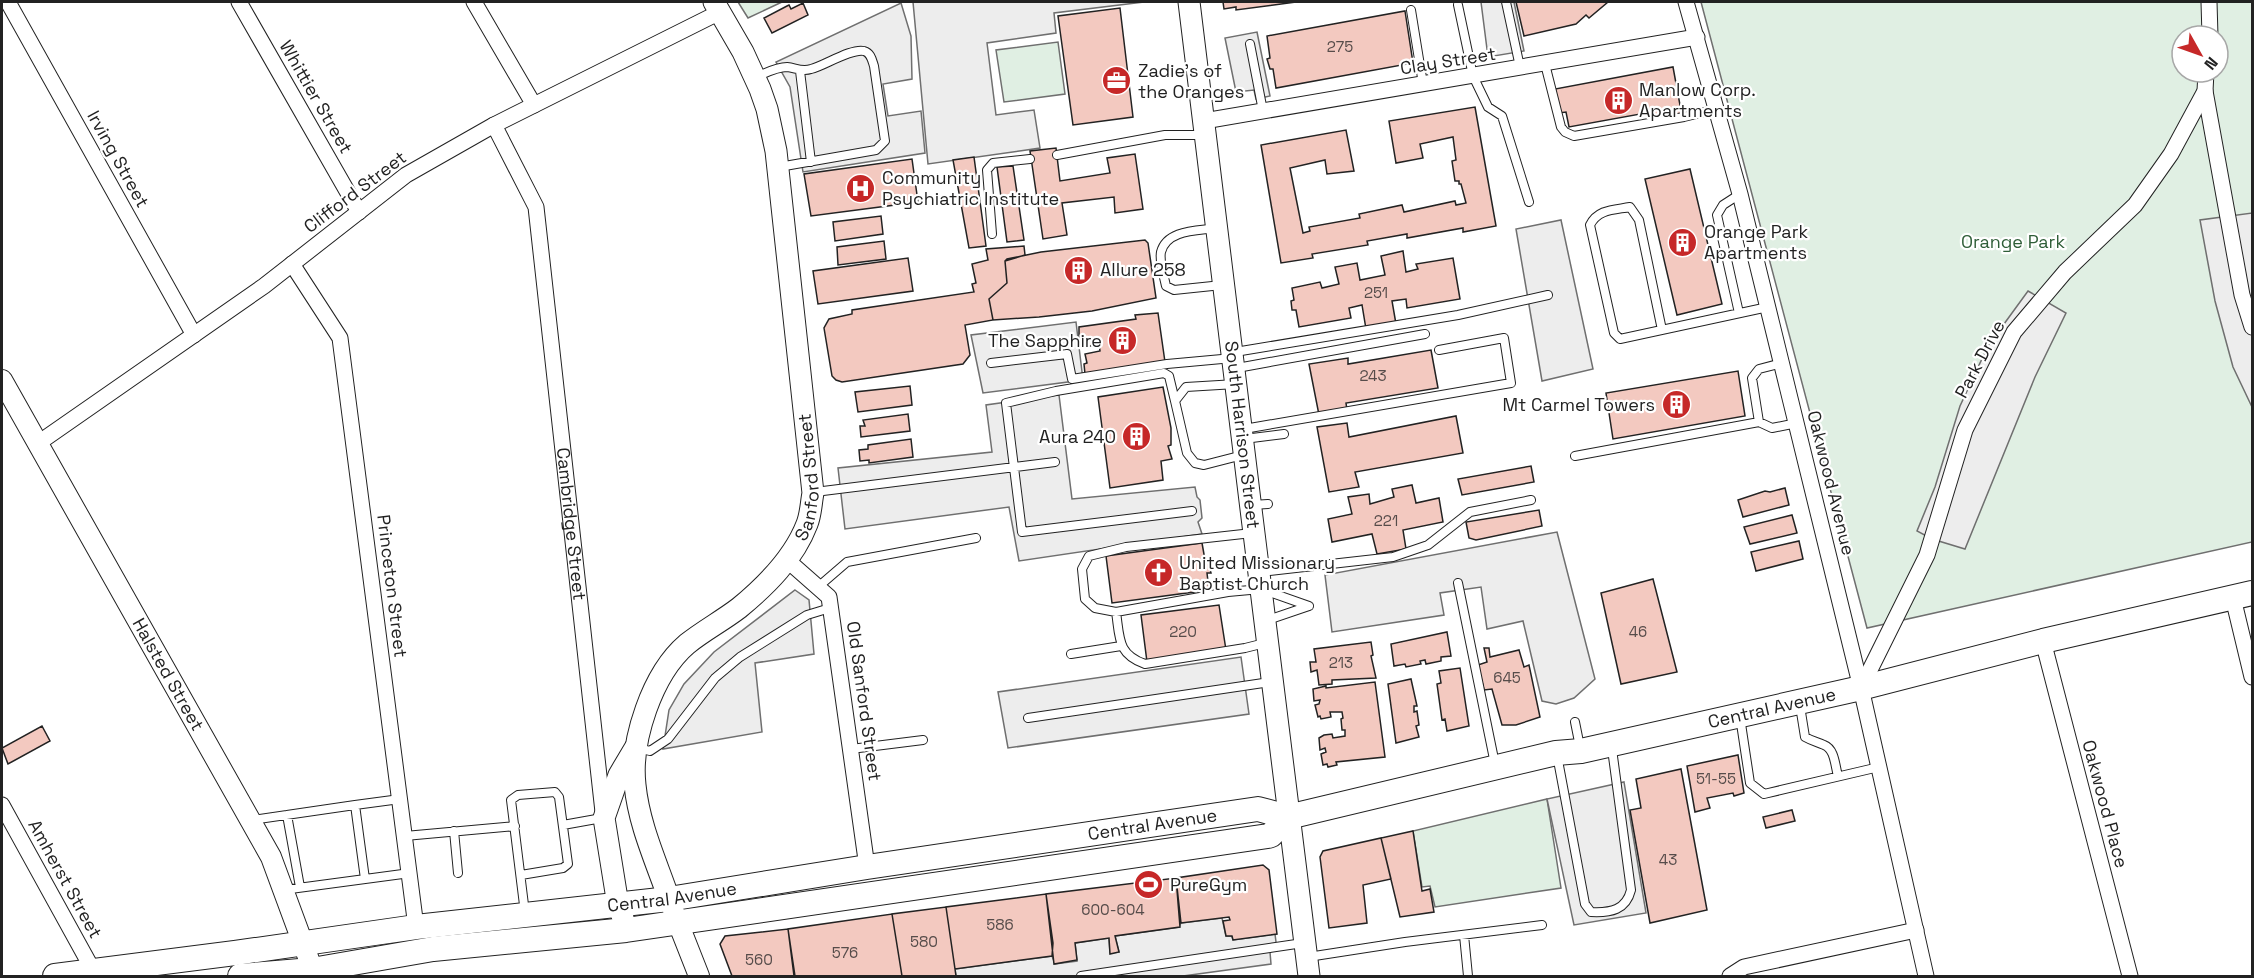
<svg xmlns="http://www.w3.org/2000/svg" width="2254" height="978" font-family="'Space Grotesk',sans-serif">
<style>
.green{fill:#e0efe3;stroke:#6f6f6f;stroke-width:1.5;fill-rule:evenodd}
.parking{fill:#ededed;stroke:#6f6f6f;stroke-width:1.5}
.building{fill:#f3c9c0;stroke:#222;stroke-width:1.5}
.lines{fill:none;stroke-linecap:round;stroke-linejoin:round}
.service-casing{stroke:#222;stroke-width:10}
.minor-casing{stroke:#222;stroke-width:17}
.tertiary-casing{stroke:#222;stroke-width:22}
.secondary-casing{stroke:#222;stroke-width:23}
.primary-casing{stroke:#222;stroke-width:26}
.service{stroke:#fff;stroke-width:8}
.minor{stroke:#fff;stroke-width:15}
.tertiary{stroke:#fff;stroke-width:20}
.secondary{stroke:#fff;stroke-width:21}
.primary{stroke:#fff;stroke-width:24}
.labels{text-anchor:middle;stroke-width:4.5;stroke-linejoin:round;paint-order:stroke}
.number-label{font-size:15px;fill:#564c4a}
.street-label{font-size:18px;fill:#222;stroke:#fff}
.poi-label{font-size:18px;fill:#222;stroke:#fff;text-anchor:start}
.park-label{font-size:18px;fill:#2f5e38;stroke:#fff}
</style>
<rect width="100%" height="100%" fill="#fff"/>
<!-- green -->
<path class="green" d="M738,2H782L748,18Z
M1701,2H2252V542L1867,628ZM2182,36H2218V72H2182Z
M1058,42L1065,94L1004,102L996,50Z
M1547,799L1561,888L1435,907L1430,886L1422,887L1413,831Z"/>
<!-- parking -->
<path class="parking" d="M913,2H1144L1054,13L1056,33L987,43L996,115L1034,110L1040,148L928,164Z
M1481,2H1514L1524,51L1488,57Z
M901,3L911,36L912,79L883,84L888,116L921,111L925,153L803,172L790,87L776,62Z
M1257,32L1270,96L1256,99L1254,90L1236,92L1225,38Z
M2252,213V407L2233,367L2215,301L2200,220Z
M1561,220L1593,369L1542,381L1516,229Z
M2028,291L2066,313L2035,377L1965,549L1932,539L1917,531L1935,487L1960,406L1988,346Z
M1076,322L1083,380L983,393L971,335Z
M1059,395L1072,499L1195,487L1197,497L1200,500L1202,518L1198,522L1202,534L1019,561L1009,507L845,529L838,468L992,452L986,405Z
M1557,532L1595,679L1574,698L1556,704L1542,701L1523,621L1487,629L1481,587L1440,593L1444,615L1332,632L1325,575Z
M795,590L809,600L814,654L755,663L762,732L663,749L669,710L684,684L714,652Z
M1241,657L1249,714L1008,748L998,692Z
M1624,782L1646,913L1574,925L1547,799Z
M1222,918L1226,936H1232L1233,940L1275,934L1277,950L1270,952L1271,964L1183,976H956L955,969L1052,956L1055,964L1077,961L1075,943L1109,938L1110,953L1119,952L1115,936L1179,927L1181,923Z"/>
<!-- building -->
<path class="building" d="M1223,2H1296L1236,10V7L1224,9Z
M1516,2H1608L1589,18L1586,15L1576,24L1524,36Z
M803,3L808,15L772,33L764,18L787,6L789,5L791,9Z
M1120,8L1133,117L1073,125L1058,16Z
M1405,11L1413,63L1276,88L1273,69H1270L1267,59L1270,58L1267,36Z
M1673,67L1682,116L1653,121L1651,112L1569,127L1566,112L1559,113L1555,89Z
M1475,107L1496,226L1463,232V228L1407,238V234L1367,241L1368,245L1312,254L1313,258L1281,263L1261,145L1346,130L1354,171L1327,174L1325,160L1290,168L1303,233L1310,231L1309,227L1360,218L1359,214L1402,205L1404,212L1455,201L1456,205L1466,203L1461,184H1459V181H1455L1452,161L1456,160L1453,137L1420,144L1423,158L1396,163L1389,121Z
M1056,148L1060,181L1110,173L1107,158L1135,154L1143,209L1115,213L1114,197L1062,203L1067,235L1043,239L1030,151Z
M974,157L986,246L969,248L953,160Z
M912,159L918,202L811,216L804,174Z
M1013,166L1024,240L1007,242L997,167Z
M1690,169L1722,304L1677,315L1645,179Z
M881,216L883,234L835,241L833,222Z
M1145,240L1148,243L1156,298L1092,311L1039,317L993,320L989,299L1007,283L1005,261L1007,259L1041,252Z
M884,241L886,259L838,265L837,247Z
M1024,246L1025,255L1005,261L1007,283L989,299L993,320L965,325L970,355L963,364L842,382L836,380L832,376L824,328L829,319L852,314V310L974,292L972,284L976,283L972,264L988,260L986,249Z
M1403,251L1406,272L1418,269L1416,264L1453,258L1460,299L1407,308L1406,299L1392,301L1396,324L1366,329L1362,305L1349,308L1351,318L1299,327L1296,310H1292L1291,301L1294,300L1292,288L1320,282L1322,288L1339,284L1335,267L1357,263L1360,280L1385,275L1381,256Z
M908,258L913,291L818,304L813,271Z
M1158,313L1166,369L1145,372L1144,365L1085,374L1084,364L1087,363L1085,354L1100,351L1099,344L1085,347L1084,338H1079V327L1136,319L1135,315Z
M1431,350L1438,388L1346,403L1347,410L1319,415L1309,364L1348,358V364Z
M1738,371L1745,416L1613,439L1606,393Z
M910,386L912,405L858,412L855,392Z
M1163,387L1171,428V445L1168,446L1172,459L1161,461L1163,480L1110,488L1098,397Z
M908,414L910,431L861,437L860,426H865L863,420Z
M1456,416L1463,453L1355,472L1359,487L1329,492L1317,427L1347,423L1349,437Z
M911,439L913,457L869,463V460L860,461L859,450L868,449V445Z
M1531,466L1534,482L1462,495L1458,479Z
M1412,485L1416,503L1439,498L1443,522L1403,530L1406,549L1377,554L1372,534L1332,542L1328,519L1352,514L1348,497L1369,494L1370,504L1394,497L1392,489Z
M1785,488L1789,505L1743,517L1738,500L1765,491L1770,492Z
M1539,510L1542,526L1476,540L1469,538L1466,522Z
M1792,515L1797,533L1750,544L1744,527Z
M1799,541L1803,559L1756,571L1751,552Z
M1202,543L1205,560L1208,559L1211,573H1207L1209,590L1112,603L1106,556Z
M1653,579L1677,672L1621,684L1601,593Z
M1219,605L1226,650L1147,662L1141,615Z
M1447,632L1451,656L1441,657V661L1426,664L1425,660L1420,661L1421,664L1406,667L1405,664L1394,666L1391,644Z
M1371,642L1373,655L1371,656L1376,678L1332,680V684L1319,685L1317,670L1311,672L1310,662H1316L1314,649Z
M1484,648H1489L1490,657L1519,650L1524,667L1529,665L1540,717L1516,725H1502L1492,689L1484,690L1478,665L1487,662Z
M1460,668L1469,726L1447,731L1445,719L1442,720L1437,684L1441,683L1439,671Z
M1411,679L1417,706H1414V712L1417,711L1419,725L1416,726L1419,737L1396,743L1388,684Z
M1375,682L1385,757L1336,762L1337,765L1328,767L1327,764L1323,765L1321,754L1326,752L1325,748L1320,750L1319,738L1324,735L1332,734L1333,738L1345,736V730H1342L1341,719L1343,718L1342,712H1330L1331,717L1321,719L1320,716L1318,717L1315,705L1319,704L1320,700L1314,701L1313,689L1326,686V688Z
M42,726L50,741L8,764L2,748Z
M1738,755L1744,793L1734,796L1733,793L1707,798L1710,808L1695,812L1687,766Z
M1681,769L1707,910L1650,923L1630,810L1641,808L1636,779Z
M1792,810L1795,821L1766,828L1763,817Z
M1413,831L1422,891L1430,889L1434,912L1400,917L1381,838Z
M1381,838L1391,879L1363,885L1367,923L1329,928L1320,857L1323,851Z
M1263,865L1269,870L1277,934L1233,940L1232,936H1226L1223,921L1230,920L1229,917L1181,923L1176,878Z
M1176,878L1180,927L1115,936L1119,952L1110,954L1109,938L1075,943L1077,960L1054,964L1046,894Z
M1046,894L1053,943L1052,956L955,969L946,907Z
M946,907L956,976H902L892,914Z
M892,914L902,976H795L788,929Z
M788,929L794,976H732L720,944L725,936Z"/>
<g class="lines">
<defs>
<path id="service" d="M1506,2L1520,67
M1458,5L1473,76L1488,107L1502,116L1529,202
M1411,10L1423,84
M1250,44L1263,111
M1545,64L1561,127L1565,132L1574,136L1684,117L1717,109
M800,71L811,162
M756,77C766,73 776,67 787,67C796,68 802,72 811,69C824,66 851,48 864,51C871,53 872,60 874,66L885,141L876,150L779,167
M1057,155L1165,135H1204
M1216,228C1199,231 1167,229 1161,252C1159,261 1164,276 1166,286L1174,290L1222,285
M992,234L987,170L993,163L1030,159
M1739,313L1717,215L1723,205L1740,194
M1662,330L1639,220L1630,207C1614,210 1598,209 1590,225L1614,333L1620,339L1768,307
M1235,352L1458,315L1548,295
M991,363L1067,354L1072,379L1167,364L1233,358
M1237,368L1425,334
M1236,384L1186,387L1175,401L1187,453L1195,463L1204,465L1243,455
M1175,401L1169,376L1164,373L1056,391L1006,403L1022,532L1192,511
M1759,422L1752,378L1759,369L1782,363
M1244,429L1511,383L1504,338L1439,350
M1244,439L1284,434
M1575,456L1759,422L1772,428L1797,423
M815,492L1055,462
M1252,505L1268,504
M1252,533L1126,547L1089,556L1082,569L1085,599L1095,608L1116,612L1228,592L1261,589L1309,606
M1260,572L1393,557L1428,545L1470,512L1531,500
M1458,583L1495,764
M818,587L847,562L976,538
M1116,612C1120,638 1117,654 1145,664L1245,648L1265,643
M1265,621L1309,606
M1071,654L1121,646
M1800,706L1805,737C1812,741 1817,742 1824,745C1835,749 1835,766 1838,776
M1740,717L1750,783L1764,794L1879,767
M1028,718L1270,682
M1575,722L1580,747
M637,748L650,751L668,739L715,678L740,657L807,615L830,608
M851,749L923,740
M1557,755L1585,904L1591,912C1611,913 1626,910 1631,890L1612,749
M287,815L300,887
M252,820L355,805
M563,825L602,818
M454,831L458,873
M405,836L515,826
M521,875L563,868L568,864L559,797L555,792L518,795L511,800L525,913
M365,879L355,805L400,799
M283,890L410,873
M1464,935L1468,976
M1308,957L1405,942L1542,925
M1081,976L1303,943"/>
<g id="minor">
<path d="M8,2L194,335"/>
<path d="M239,2L359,212"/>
<path d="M474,2L534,105"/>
<path d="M1686,2L1740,194L1861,688L1926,976"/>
<path d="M2209,2L2210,36"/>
<path d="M2205,91L2242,295L2252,327"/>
<path d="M1204,121L1697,37"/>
<path id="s1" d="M494,125L536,207L603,812"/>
<path d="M292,264L340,338L416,927"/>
<path d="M37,444L264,286L406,175L494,125L720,12"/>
<path d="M787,560L829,597L867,867"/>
<path d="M2233,598L2252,677"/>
<path d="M2043,641L2130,976"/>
<path d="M1861,688L1927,555L1965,430L2014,332L2065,272L2135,205L2171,154L2205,91L2206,72"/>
<path d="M2,805L94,972"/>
<path d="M1730,976L1744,967L1916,930"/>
</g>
<g id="tertiary">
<path id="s2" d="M2,380L271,857L315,976"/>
<path d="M673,910L699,976"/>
</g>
<g id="secondary">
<path id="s3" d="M1189,2C1231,326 1266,652 1309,976"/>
<path id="s4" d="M669,899C656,861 639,825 635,785C630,741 652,674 687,644C703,631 722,621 739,608C767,585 794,558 807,524C811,514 811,503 813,493L776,151L767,109L760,89L743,52L714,2"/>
<path d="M623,918L618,905L604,818L619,775L635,748"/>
</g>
<g id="primary">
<path id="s5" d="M55,976L235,953L416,927L669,899L867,867L1258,809L1288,817L1556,753L1581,751L1861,688L2043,641L2252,593"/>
<path d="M240,976L312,970L433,949L626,930L1268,836L1271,835L1288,817"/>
</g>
</defs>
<!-- service casing -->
<use href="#service" class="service-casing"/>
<!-- minor casing -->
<use href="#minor" class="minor-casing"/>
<!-- tertiary casing -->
<use href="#tertiary" class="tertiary-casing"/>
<!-- secondary casing -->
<use href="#secondary" class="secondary-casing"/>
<!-- primary casing -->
<use href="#primary" class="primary-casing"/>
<!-- service -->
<use href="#service" class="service"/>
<!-- minor -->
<use href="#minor" class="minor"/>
<!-- tertiary -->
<use href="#tertiary" class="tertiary"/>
<!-- secondary -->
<use href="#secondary" class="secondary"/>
<!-- primary -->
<use href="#primary" class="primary"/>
</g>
<!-- icons -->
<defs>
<symbol id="office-disc" viewBox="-11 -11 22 22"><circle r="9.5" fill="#c62828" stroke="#fff"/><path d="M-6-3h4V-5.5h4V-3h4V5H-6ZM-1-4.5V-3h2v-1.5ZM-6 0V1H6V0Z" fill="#fff"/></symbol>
<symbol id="building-disc" viewBox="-11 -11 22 22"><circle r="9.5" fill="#c62828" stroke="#fff"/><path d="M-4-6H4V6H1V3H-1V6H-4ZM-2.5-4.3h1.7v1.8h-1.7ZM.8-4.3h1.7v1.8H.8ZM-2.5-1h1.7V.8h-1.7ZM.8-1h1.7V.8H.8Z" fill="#fff"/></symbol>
<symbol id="hospital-disc" viewBox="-11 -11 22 22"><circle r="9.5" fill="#c62828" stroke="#fff"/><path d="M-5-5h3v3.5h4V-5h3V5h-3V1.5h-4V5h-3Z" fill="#fff"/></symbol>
<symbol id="church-disc" viewBox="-11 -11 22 22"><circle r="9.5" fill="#c62828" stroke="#fff"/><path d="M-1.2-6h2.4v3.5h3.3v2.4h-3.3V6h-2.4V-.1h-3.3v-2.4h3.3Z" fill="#fff"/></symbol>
<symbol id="stadium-disc" viewBox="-11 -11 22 22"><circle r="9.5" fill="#c62828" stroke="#fff"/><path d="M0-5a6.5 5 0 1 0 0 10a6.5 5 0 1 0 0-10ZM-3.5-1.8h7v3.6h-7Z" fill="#fff"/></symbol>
</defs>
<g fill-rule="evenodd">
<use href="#office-disc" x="1100" y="64" width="33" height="33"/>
<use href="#building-disc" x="1602" y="84" width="33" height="33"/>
<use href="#hospital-disc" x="844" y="172" width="33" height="33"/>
<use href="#building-disc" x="1666" y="226" width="33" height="33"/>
<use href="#building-disc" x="1062" y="254" width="33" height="33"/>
<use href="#building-disc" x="1106" y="324" width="33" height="33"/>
<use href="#building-disc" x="1660" y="388" width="33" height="33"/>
<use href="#building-disc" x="1120" y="420" width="33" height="33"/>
<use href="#church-disc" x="1142" y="556" width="33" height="33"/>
<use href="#stadium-disc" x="1132" y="868" width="33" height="33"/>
</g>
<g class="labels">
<!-- number labels -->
<g class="number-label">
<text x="1340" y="52">275</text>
<text x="1376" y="298">251</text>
<text x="1373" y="381">243</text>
<text x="1386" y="526">221</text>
<text x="1183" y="637">220</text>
<text x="1638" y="637">46</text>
<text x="1341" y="668">213</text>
<text x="1507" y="683">645</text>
<text x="1716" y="784">51-55</text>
<text x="1668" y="865">43</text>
<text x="1113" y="915">600-604</text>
<text x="1000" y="930">586</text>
<text x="924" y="947">580</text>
<text x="845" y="958">576</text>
<text x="759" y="965">560</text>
</g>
<!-- street labels -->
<g class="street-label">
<text transform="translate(1448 61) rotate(-9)" y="6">Clay Street</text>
<text transform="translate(316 97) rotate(60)" y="6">Whittier Street</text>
<text transform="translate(118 159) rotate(61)" y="6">Irving Street</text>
<text transform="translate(355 192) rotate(-37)" y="6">Clifford Street</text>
<text transform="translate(1980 359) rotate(-62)" y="6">Park Drive</text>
<text dy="6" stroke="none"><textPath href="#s3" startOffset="436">South Harrison Street</textPath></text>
<text dy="6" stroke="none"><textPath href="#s4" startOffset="494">Sanford Street</textPath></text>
<text transform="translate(1831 483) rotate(76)" y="6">Oakwood Avenue</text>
<text dy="6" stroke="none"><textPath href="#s1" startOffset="411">Cambridge Street</textPath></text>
<text transform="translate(392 586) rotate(83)" y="6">Princeton Street</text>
<text dy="6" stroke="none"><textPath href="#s2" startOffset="338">Halsted Street</textPath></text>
<text transform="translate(864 701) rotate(82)" y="6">Old Sanford Street</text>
<text dy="6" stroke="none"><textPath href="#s5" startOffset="1742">Central Avenue</textPath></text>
<text transform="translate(2105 804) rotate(75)" y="6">Oakwood Place</text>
<text dy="6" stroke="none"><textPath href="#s5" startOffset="1108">Central Avenue</textPath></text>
<text transform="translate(65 879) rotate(61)" y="6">Amherst Street</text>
<text dy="6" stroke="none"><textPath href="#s5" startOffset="622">Central Avenue</textPath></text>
</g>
<!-- poi labels -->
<g class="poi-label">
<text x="1138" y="77">Zadie's of<tspan x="1138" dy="21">the Oranges</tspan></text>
<text x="1639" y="96">Manlow Corp.<tspan x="1639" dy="21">Apartments</tspan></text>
<text x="882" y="184">Community<tspan x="882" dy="21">Psychiatric Institute</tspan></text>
<text x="1704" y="238">Orange Park<tspan x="1704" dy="21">Apartments</tspan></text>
<text x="1100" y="276">Allure 258</text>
<text x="1102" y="347" text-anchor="end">The Sapphire</text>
<text x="1655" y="411" text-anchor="end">Mt Carmel Towers</text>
<text x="1116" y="443" text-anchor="end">Aura 240</text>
<text x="1179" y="569">United Missionary<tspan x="1179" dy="21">Baptist Church</tspan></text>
<text x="1170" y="891">PureGym</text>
</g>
<!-- park labels -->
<g class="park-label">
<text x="2013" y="248">Orange Park</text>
</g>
</g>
<!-- border -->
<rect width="2254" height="978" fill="none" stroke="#222222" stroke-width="6"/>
<!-- north arrow -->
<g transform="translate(2200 54) rotate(130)"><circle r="28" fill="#ffffff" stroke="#a7a7a7" stroke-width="1.5"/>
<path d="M0-4.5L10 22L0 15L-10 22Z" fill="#c62828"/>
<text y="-9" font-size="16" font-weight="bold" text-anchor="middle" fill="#222222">N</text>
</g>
</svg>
